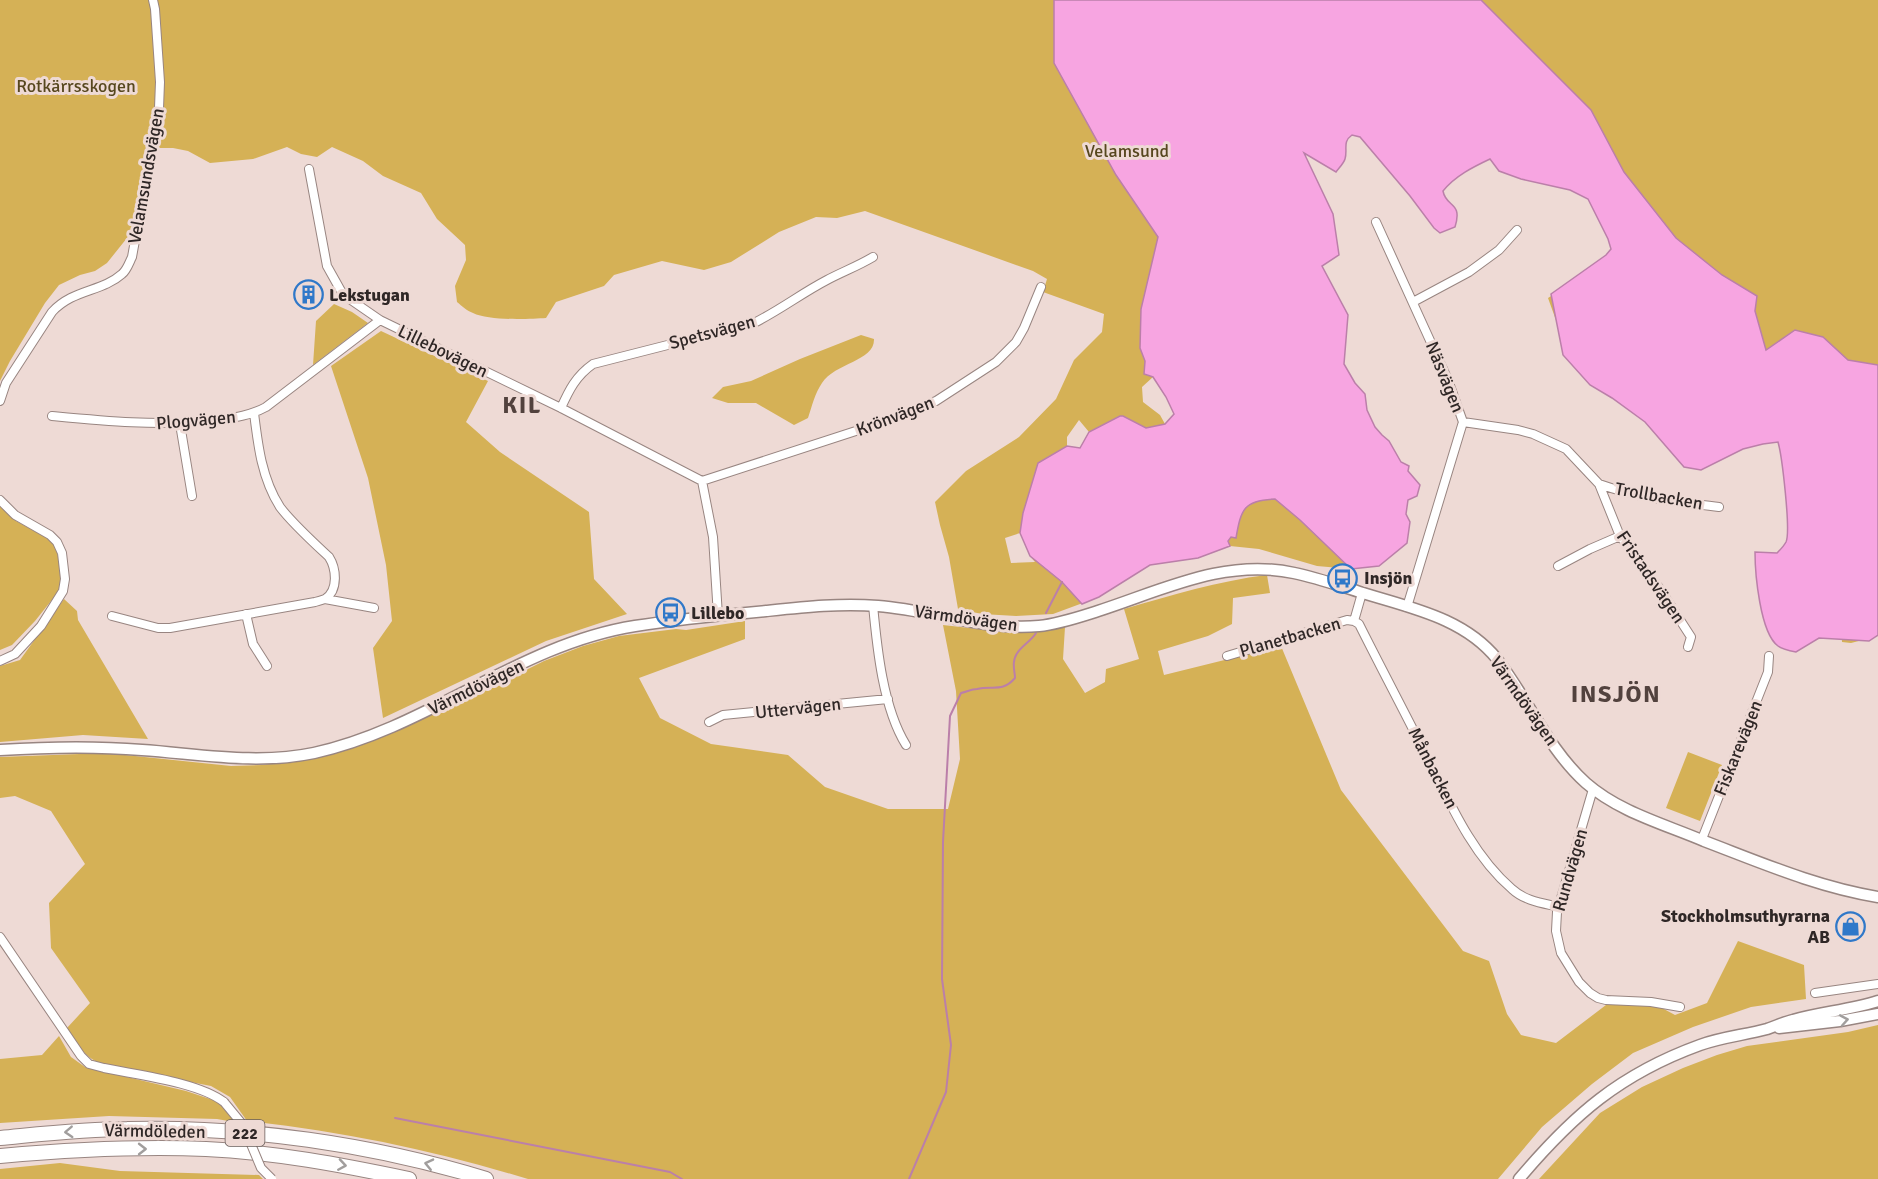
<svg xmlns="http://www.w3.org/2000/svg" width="1878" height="1179" font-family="Signika,sans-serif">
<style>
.green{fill:#d5b156;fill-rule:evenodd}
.water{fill:#f7a5e1;stroke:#bb7fa9;stroke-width:1.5}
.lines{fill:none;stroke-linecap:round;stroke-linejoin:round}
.stream{stroke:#bb7fa9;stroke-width:2}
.minor-casing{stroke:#988581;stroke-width:10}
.secondary-casing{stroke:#988581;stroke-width:13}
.motorway-casing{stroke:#988581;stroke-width:16}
.minor{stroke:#fff;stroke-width:8}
.secondary{stroke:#fff;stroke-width:10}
.motorway{stroke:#fff;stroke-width:14}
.minor-bridge-casing{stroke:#988581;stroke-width:10;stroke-linecap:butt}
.minor-bridge{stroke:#fff;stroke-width:8}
.oneway{stroke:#a19e9d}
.labels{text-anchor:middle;stroke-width:6;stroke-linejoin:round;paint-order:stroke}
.shield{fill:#eedad5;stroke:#685d5a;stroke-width:1.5}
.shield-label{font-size:16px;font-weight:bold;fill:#2f2726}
.park-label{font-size:18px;fill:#56471e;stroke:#eedad5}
.street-label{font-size:18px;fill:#2f2726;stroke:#eedad5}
.poi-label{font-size:18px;font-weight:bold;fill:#2f2726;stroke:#eedad5;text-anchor:start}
.district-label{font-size:24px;font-weight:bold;letter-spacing:1.5px;fill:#52423e;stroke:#eedad5}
</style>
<rect width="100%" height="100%" fill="#eedad5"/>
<!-- green -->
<path class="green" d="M0,0H1878V636L1851,643L1842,642L1841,617L1795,431L1566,348L1548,298L1591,271L1636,254L1594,183L1353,105L1279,145L1290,253L1379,566L1351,569L1317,566L1259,549L1230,546L1198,558L1150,565L1099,597L1053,614L1016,616L982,614L958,609L949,557L940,525L935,502L966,471L1019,437L1056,399L1074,360L1102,332L1104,314L1043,292L1047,279L1033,271L865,211L837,218L816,217L779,232L731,262L704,270L662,261L614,275L604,286L556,302L546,318C529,319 489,321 473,313C467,311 462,306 457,302L455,286L466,260L465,245L437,219L421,193L383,176L363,161L332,147L317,157L301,154L287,147L253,159L210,163L188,151L173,148H154L140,230L131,233L107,263L95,271L80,275L59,285L45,303L10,361L0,381ZM1153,377L1166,397L1174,414L1165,424L1160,415L1143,402L1142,387ZM1079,420L1089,432L1080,448L1067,446V437ZM1020,533L1030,556L1035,562L1011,563L1005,538Z
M334,304L352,312L368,323L313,365L316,321Z
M381,331L488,381L466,422L500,452L589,512L594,579L627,614L546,641L383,718L373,648L392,621L386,565L368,478L331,366Z
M861,335L874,339C875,361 835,363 822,383C815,393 812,406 808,418L794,425L756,403H728L712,398L723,387L751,381L800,359Z
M0,506L16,521L52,541L57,551L62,579L59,591L35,621L12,645L0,650Z
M1267,575L1270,593L1233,598L1232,624L1208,636L1158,651L1164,675L1281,646L1341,790L1463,951L1489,961L1507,1014L1521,1035L1556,1043L1606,1005H1650L1662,1008L1675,1015L1707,1003L1738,941L1804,965L1806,999L1751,1007L1693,1027L1633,1053L1592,1084L1542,1127L1498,1179H528C436,1151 342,1131 247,1121L230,1097L211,1086L104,1065C84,1058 77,1044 67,1028L90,1003L51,948L49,903L85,864L51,811L15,796L0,798V757L106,753L231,766L262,765L303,759L347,749L468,699L544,661L583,646L619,636L676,629L686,630L745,621V639L639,678L660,718L711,744L788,755L825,787L888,809H948L960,759L956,691L943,625L1013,633L1065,627L1063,659L1085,693L1105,682L1106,669L1139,659L1124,609C1172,595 1218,581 1267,575Z
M64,599L77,611L78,620L148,739L83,735L0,742V666L20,660Z
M1688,752L1722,765L1700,821L1666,808Z
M1878,1025V1179H1539L1600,1113L1642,1087L1683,1068L1717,1055L1747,1046L1848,1032Z
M59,1036L71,1057L85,1067L186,1091L216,1101L227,1111L234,1122L217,1119L109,1116L0,1123V1059L42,1055Z
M60,1163L120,1171L259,1175L263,1179H0V1169Z"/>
<!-- water -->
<path class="water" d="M1054,0H1481L1591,110L1624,172L1676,238L1722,275L1757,296L1755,311L1766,350L1795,330L1823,337L1848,360L1878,365V635L1869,641L1819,638L1796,652C1791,651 1782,649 1778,646C1760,633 1755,573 1755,552L1777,553C1780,550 1784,546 1786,542C1791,531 1782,456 1778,442L1763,444L1743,449L1701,470L1684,467L1645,422L1612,398L1590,385L1563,355L1551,294L1606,255L1611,249L1608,239L1588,199L1570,190L1521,179L1499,171L1490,159C1473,167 1455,176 1443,191C1446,208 1463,201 1455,227L1440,233L1434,228L1410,196L1360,137L1352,135C1342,142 1348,149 1345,159C1344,163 1339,168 1336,172L1304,153L1333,214L1339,255L1322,266L1348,315L1344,364L1355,383L1365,394L1367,410L1375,427L1382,435L1389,441L1401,462L1409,466L1408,471L1420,485L1417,496L1408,500L1406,514L1410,522L1407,543L1379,566L1351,569L1300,520L1275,499C1244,500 1241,509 1236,538L1231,537L1228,541L1230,546L1198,558L1150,565L1099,597L1082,604L1062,582L1030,556L1020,533L1023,513L1038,463L1067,446L1080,448L1089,432L1120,416H1123L1146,428L1165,424L1174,414L1166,397L1153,377L1144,374L1145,361L1140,348L1141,309L1158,237L1116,175L1054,63Z"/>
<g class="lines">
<!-- stream -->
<path class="stream" d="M1046,613L1062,582
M395,1118L670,1172L682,1179
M909,1179L946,1092L951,1045L942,979L943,842L950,716L961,693C966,692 972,689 977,689C993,685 1002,693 1015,678C1015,673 1013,667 1014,662C1015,649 1030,643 1036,633"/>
<defs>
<path id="minor" d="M309,169L327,266L341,291L351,300L380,320L561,408L702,481L713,537L718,616
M1376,222L1448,380L1463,422L1407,607
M1413,302L1469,272L1499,250L1517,230
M0,401L6,383L52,312C73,289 102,292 122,274C127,270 129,263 132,257L159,108L160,82L155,9L153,0
M561,408C569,390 576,376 593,364L754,323C780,310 802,293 827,280C842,272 858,266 873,257
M52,416C105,421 156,426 208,421C228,418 248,417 266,407L380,320
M1463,422L1518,430L1533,434L1566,449L1599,484L1620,536L1660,589L1691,637L1688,647
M180,424L192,496
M702,481L865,428L936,401L996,362L1016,342L1024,328L1041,287
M1599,484C1638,498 1678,502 1719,507
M0,500L15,515L50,535L57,542L62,553L65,579L63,591L41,626L15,654L0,661
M1558,566L1590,549L1620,536
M1362,593L1354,621L1359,624C1381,668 1404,711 1426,755C1449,801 1472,855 1512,889C1525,901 1542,903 1559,907
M325,599L374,608
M873,605C877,648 883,708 906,745
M246,614L253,644L267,666
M112,616L158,628H170L315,602C319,601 322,600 325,599C339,590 336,568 329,557C314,543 292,523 280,507C262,479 258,446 254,413
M1227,656L1347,620L1354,621
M709,722L723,715L888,699
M1593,789L1557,912L1556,931L1561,953L1579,982L1590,993L1598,998L1606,1000L1651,1002L1680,1007
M1702,839L1768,672L1769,656
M0,937L81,1056L89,1064L104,1068C137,1075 198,1082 224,1102
M1815,993L1878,984"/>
<path id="secondary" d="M0,750C48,747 94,746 142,750C200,754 257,765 314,753C428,728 520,644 635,626C678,619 722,615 766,611C804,607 840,603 878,606C932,610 984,631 1039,626C1059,624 1079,617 1098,611C1163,590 1225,558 1294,573C1318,578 1340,586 1363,593C1411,608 1464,618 1497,659C1528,699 1548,749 1586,783C1619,812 1664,824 1704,841C1762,863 1817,887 1878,897
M1779,1028L1840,1021L1878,1014
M1519,1179C1573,1115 1620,1074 1700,1045C1722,1037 1745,1035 1767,1029C1776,1026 1784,1022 1793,1020C1821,1012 1850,1010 1878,1001"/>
<path id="motorway" d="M0,1138C42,1134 84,1129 127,1129C246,1126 372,1144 486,1179
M0,1156C67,1150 138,1146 206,1149C274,1152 342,1165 409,1179"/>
</defs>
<!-- minor casing -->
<use href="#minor" class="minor-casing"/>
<!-- secondary casing -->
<use href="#secondary" class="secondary-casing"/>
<!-- motorway casing -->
<use href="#motorway" class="motorway-casing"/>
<!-- minor -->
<use href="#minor" class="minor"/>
<!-- secondary -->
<use href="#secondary" class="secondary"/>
<!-- motorway -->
<use href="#motorway" class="motorway"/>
<defs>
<path id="minor-bridge" d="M224,1102L243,1125L261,1168L272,1179"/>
</defs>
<!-- minor-bridge casing -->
<use href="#minor-bridge" class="minor-bridge-casing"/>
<!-- minor-bridge -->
<use href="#minor-bridge" class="minor-bridge"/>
</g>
<!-- one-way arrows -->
<defs><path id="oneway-chevron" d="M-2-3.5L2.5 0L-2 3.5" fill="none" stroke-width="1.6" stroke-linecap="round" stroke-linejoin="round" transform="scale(1.5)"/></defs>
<g class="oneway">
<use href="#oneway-chevron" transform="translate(1844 1020) rotate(-10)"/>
<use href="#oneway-chevron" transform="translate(69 1132) rotate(177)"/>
<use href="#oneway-chevron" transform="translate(142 1149)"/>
<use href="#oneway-chevron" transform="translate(429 1164) rotate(-167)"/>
<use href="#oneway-chevron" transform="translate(342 1165) rotate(9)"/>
</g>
<!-- icons -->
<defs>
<symbol id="building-ring" viewBox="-11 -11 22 22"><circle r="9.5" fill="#eedad5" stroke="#2f78c9" stroke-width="1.5"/><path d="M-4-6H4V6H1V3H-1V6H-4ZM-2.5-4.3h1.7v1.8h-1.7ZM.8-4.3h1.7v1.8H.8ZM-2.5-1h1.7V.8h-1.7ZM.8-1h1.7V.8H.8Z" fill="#2f78c9"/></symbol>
<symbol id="bus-ring" viewBox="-11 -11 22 22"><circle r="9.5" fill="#eedad5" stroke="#2f78c9" stroke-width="1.5"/><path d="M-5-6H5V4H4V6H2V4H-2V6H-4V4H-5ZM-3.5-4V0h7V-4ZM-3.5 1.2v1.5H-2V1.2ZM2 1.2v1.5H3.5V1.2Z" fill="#2f78c9"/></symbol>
<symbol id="shop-ring" viewBox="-11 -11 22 22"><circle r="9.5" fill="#eedad5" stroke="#2f78c9" stroke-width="1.5"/><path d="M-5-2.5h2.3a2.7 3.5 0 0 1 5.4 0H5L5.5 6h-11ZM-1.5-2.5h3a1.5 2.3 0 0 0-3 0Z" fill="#2f78c9"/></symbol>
</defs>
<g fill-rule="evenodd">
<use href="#building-ring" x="292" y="278" width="33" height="33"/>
<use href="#bus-ring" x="1326" y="562" width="33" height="33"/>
<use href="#bus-ring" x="654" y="596" width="33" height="33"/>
<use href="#shop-ring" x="1834" y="910" width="33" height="33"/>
</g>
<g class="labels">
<!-- shield labels -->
<rect class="shield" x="225.5" y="1120" width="39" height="26" rx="4.5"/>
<g class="shield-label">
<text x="245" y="1139">222</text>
</g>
<!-- park labels -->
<g class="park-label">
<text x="76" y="92">Rotkärrsskogen</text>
<text x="1127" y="157">Velamsund</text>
</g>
<!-- street labels -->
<g class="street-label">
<text transform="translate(146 176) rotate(-80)" y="6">Velamsundsvägen</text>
<text transform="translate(712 332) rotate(-15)" y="6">Spetsvägen</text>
<text transform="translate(443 351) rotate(26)" y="6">Lillebovägen</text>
<text transform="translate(1445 377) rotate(68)" y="6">Näsvägen</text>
<text transform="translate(895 416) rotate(-21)" y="6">Krönvägen</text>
<text transform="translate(196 420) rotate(-5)" y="6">Plogvägen</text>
<text transform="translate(1659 496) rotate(10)" y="6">Trollbacken</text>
<text transform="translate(1651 577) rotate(56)" y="6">Fristadsvägen</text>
<text transform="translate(966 618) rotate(8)" y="6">Värmdövägen</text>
<text transform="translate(1290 637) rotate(-16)" y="6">Planetbacken</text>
<text transform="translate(476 687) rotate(-26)" y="6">Värmdövägen</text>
<text transform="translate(1524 701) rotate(55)" y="6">Värmdövägen</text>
<text transform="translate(798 708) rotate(-6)" y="6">Uttervägen</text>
<text transform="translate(1738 748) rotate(-68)" y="6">Fiskarevägen</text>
<text transform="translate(1433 768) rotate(63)" y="6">Månbacken</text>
<text transform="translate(1570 870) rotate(-74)" y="6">Rundvägen</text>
<text transform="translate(155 1131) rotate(1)" y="6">Värmdöleden</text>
</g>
<!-- poi labels -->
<g class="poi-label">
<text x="329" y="301">Lekstugan</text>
<text x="1364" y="584">Insjön</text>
<text x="691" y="619">Lillebo</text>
<text x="1830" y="922" text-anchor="end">Stockholmsuthyrarna<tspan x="1830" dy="21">AB</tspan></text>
</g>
<!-- district labels -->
<g class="district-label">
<text x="522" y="413">KIL</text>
<text x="1616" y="702">INSJÖN</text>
</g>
</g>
</svg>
